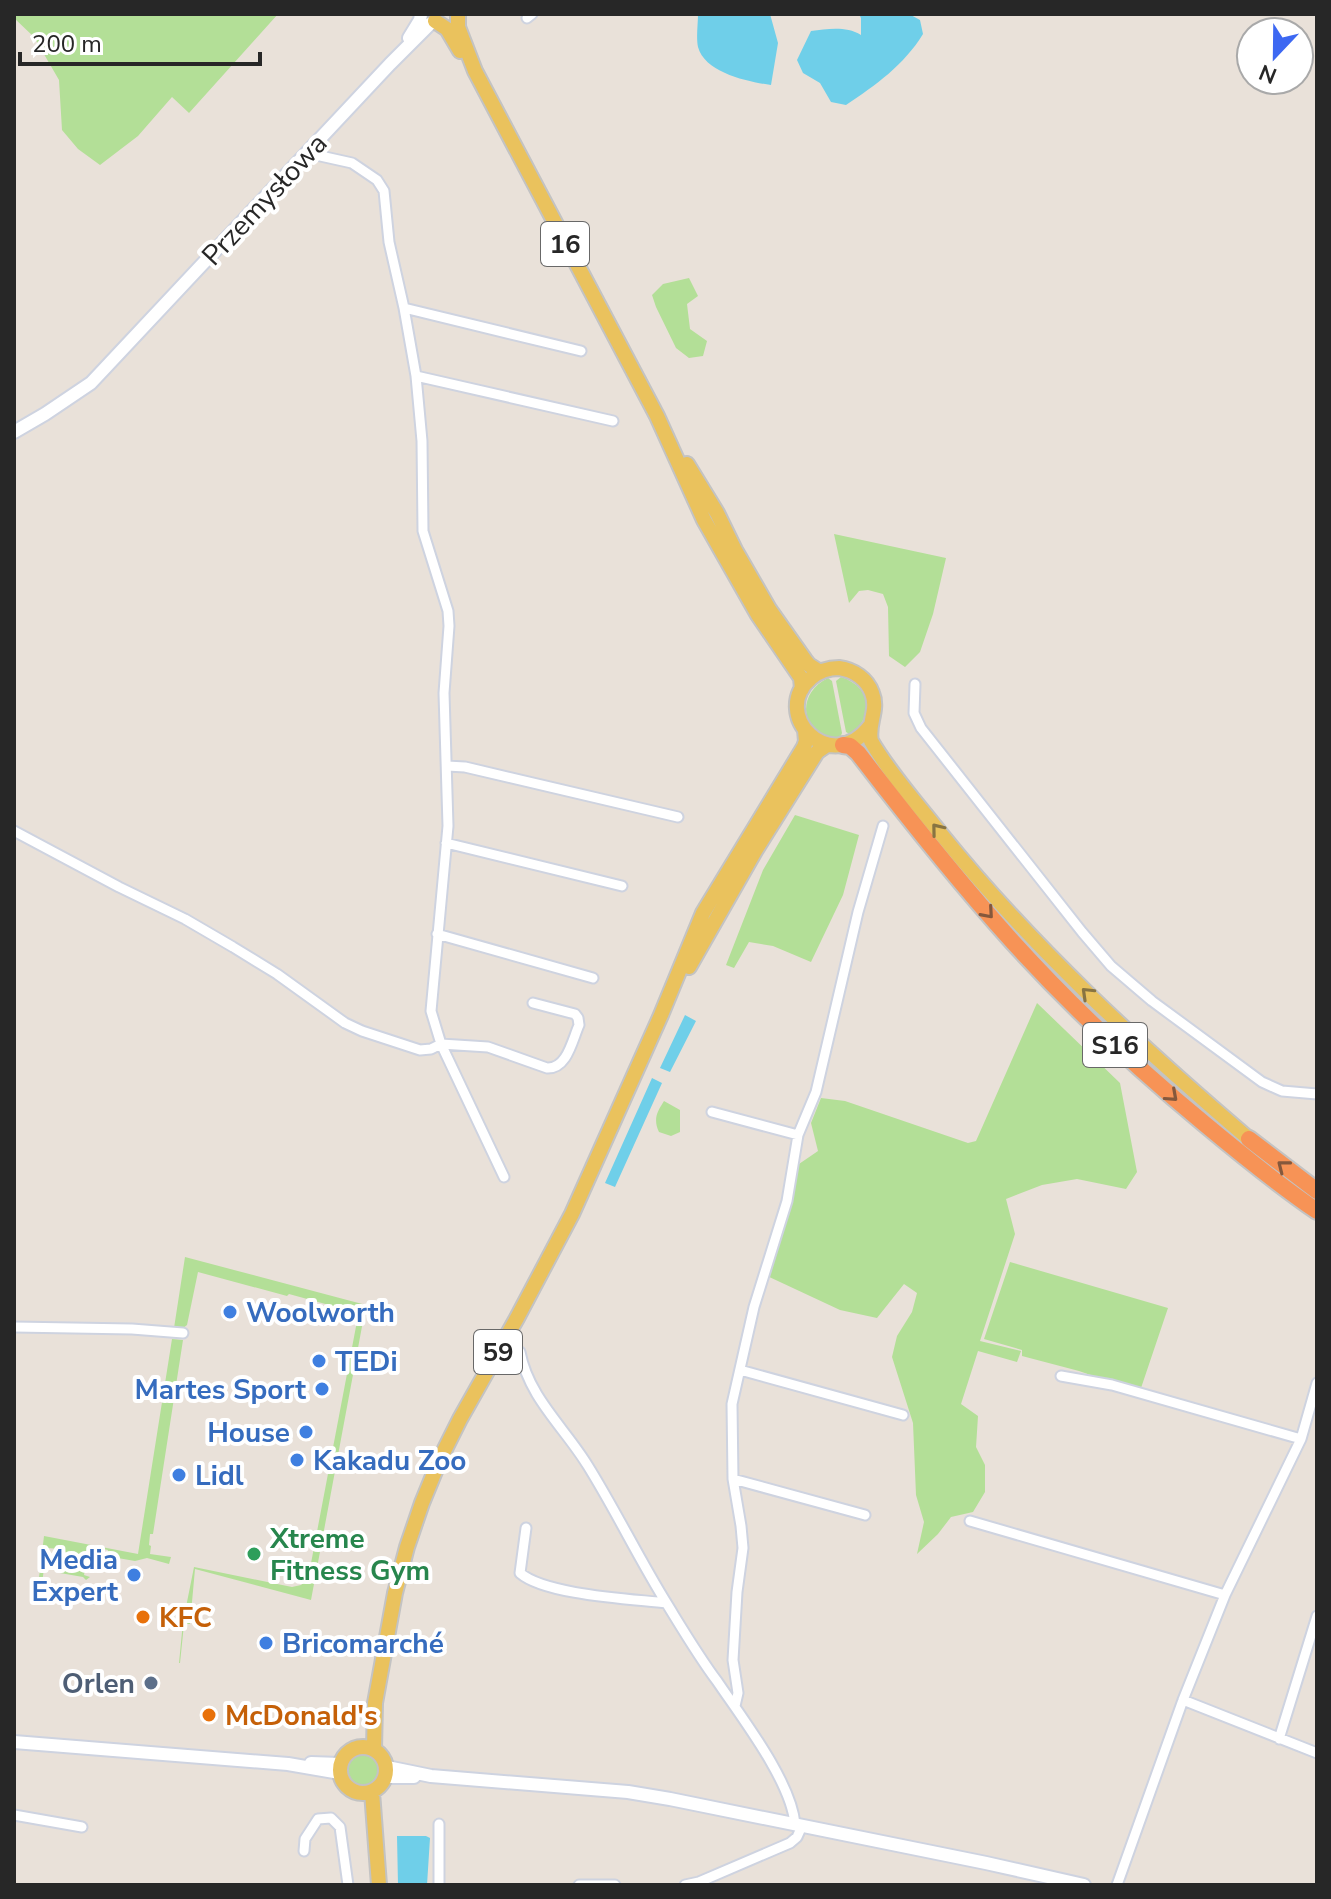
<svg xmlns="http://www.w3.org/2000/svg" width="1331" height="1899" font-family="'Nunito Sans',sans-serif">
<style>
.green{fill:#b3df97}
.water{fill:#6fcfe9}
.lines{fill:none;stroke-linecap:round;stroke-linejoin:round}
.street-casing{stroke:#ced3e0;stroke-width:13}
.secondary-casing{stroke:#ced3e0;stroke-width:16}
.primary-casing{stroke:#c3c3c3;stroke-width:18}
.highway-casing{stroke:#c3c3c3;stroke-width:20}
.street{stroke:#fff;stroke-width:9}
.secondary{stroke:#fff;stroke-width:12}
.primary{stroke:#eac25d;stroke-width:14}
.highway{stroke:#f79356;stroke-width:16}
.oneway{stroke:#887442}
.oneway2{stroke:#85583c}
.shop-dot{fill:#3f7fe0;stroke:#fff;stroke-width:3}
.leisure-dot{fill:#2e9e5b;stroke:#fff;stroke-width:3}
.food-dot{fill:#e8710a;stroke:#fff;stroke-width:3}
.service-dot{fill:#5c6f8a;stroke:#fff;stroke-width:3}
.labels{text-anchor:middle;stroke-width:8;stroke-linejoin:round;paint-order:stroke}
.shield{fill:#fff;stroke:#686868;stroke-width:2}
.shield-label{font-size:26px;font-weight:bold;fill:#272727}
.street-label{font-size:28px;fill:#272727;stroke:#fff}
.shop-label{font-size:28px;font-weight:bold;fill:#366cbe;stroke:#fff;text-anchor:start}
.leisure-label{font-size:28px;font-weight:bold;fill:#27864d;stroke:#fff;text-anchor:start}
.food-label{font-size:28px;font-weight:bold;fill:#c56008;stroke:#fff;text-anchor:start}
.service-label{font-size:28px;font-weight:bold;fill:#4e5e75;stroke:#fff;text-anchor:end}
</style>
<rect width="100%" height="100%" fill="#e9e1d9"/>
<!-- green -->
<path class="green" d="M14,14H278L189,113L172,97L138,136L100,165L78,149L62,130L59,80L34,37L14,18Z
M689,278L698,296L687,304L690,329L707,341L703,356L689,358L676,348L656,307L652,295L663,284Z
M834,534L946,558L933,614L920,652L905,667L889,656L888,607L883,594L868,590L859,591L849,603Z
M841,677C872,687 874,715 851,735L846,732L836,681Z
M828,678L832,681L842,733L840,738C802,739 793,695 828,678Z
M795,815L859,835L843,895L811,962L773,946L749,942L734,968L726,965L763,870Z
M1037,1003L1120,1083L1137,1172L1126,1189L1077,1179L1042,1185L1006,1199L1015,1234L980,1341L1021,1351L1017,1362L978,1351L961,1404L978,1416L976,1447L985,1465V1492L973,1512L951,1517L938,1534L917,1554L924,1522L916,1495L913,1423L892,1357L897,1336L912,1312L917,1293L904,1284L877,1318L840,1310L765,1275L799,1164L818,1151L811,1123L821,1098L845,1101L968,1143L976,1141Z
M664,1101L680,1110V1132L671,1136L659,1132C653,1119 657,1112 664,1101Z
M185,1257L366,1305L311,1600L195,1569L190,1624H184L180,1663H179L183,1622L194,1567L292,1587L301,1585L308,1579L358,1316L329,1308V1305L289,1294L287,1296L198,1272L187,1325L183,1328H174Z
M1010,1262L1168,1308L1141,1388L1122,1386L1079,1371L1022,1356V1350L984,1339Z
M172,1339L183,1340L153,1534H150L149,1545L151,1546L150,1554L171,1557L169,1564L147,1558L135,1561L112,1557L109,1572L104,1571L108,1550L90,1546L84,1575L90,1577L86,1580L83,1577L60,1573L58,1569L64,1570L66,1552L60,1551V1549L47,1548L42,1583L48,1584L47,1595L37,1594L44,1536L138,1554Z
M347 1770a17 17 0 1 1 34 0a17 17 0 1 1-34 0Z"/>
<!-- water -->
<path class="water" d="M698,14H770L778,43L771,85C749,82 705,73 698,47C696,37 698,24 698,14Z
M859,14H909L920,20L923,34C904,65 876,85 846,105L831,102L820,83L803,73L797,60L811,31C828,29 846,26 861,35V18Z
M685,1015L696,1021L670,1072L660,1068Z
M652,1078L662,1083L615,1187L605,1183Z
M397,1836H426L430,1838L427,1885H398Z"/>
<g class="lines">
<defs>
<path id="street" d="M527,18L532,14
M307,153L352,163L377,180L384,191L389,242L404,308L416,376L422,441L423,531L448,611L449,626L444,693L448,826L431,1011L441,1044L504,1177
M404,308L581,351
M416,376L613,421
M915,684L914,713L921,728L1082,932L1111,966L1152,1001L1262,1082L1282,1091L1317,1094
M447,766L465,767L678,817
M14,831L119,887L185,919L233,947L277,974L345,1023L362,1031L420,1050L431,1049L441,1044L488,1047L547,1068C567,1069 572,1041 579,1025L578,1018L575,1014L533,1003
M446,843L622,886
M437,934L593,978
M712,1112L798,1135
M14,1327L132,1329L183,1333
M520,1352C529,1398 565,1428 588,1466C616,1511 639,1559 667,1604C683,1630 699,1657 717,1681C742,1718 791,1781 795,1824
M740,1370L903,1415
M1061,1376L1112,1385L1301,1439
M733,1479L865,1515
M970,1521L1225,1595
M526,1528L520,1573C545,1595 632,1599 666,1603
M1183,1700L1317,1753
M735,1706L738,1693L733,1660L737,1592L743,1548L741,1526L733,1479L732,1404L754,1307L787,1201L798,1135L816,1092L858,912L883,826
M1279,1739L1317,1616
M14,1815L82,1827
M304,1851L305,1839L318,1819L331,1818L340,1827L348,1885
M439,1885V1824
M579,1885H615
M685,1885L699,1882L790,1843L797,1837L802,1826
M1117,1885L1183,1700L1225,1595L1301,1439L1317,1383"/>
<path id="secondary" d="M409,38L420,20L421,14
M14,432L45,414L91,383L390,64L430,24L435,21
M14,1742L288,1764L340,1773
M311,1763L340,1764
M387,1767L431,1776L628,1792L670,1799L986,1863L1084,1885
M386,1777H414"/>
<path id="primary" d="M458,15V27L475,71L657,416L704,520L758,615L801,678L802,689
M435,21L447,29L460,51
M687,464L717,513L735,550L769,609L805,660L809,665L820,672
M870,726C830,778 769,713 811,678C819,671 829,668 839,668C854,670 867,679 872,693C879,710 867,724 871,741C889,772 918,805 941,834C1032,947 1139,1045 1249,1139
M689,967L755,851L817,752L827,745
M340 1770a23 23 0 1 1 46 0a23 23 0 1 1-46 0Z
M374,1749L375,1703L395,1593L407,1547L422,1503L440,1459L460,1419L517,1318L572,1214L661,1015L703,913L804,747L806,741L805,730
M372,1792L379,1885"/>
<path id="highway" d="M843,745L850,746L858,753C908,818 958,881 1012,941C1072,1007 1138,1069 1206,1125C1242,1155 1279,1185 1317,1211
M1249,1139L1317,1191"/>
</defs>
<!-- street casing -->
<use href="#street" class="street-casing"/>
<!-- secondary casing -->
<use href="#secondary" class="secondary-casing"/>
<!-- primary casing -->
<use href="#primary" class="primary-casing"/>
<!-- highway casing -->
<use href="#highway" class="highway-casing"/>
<!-- street -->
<use href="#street" class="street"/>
<!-- secondary -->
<use href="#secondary" class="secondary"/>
<!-- primary -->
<use href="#primary" class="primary"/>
<!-- highway -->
<use href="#highway" class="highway"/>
</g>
<!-- one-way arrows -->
<defs><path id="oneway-chevron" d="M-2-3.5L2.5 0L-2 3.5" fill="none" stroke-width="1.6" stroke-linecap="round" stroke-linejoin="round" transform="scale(2)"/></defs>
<g class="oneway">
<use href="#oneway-chevron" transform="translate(937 829) rotate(-129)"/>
<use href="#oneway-chevron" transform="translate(1087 993) rotate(-136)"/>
</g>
<g class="oneway2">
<use href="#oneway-chevron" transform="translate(988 913) rotate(49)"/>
<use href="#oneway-chevron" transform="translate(1172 1096) rotate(42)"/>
<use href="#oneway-chevron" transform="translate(1283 1166) rotate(-142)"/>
</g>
<!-- markers -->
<g class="shop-dot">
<circle cx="230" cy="1312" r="8"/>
<circle cx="319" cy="1361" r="8"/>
<circle cx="322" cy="1389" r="8"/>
<circle cx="306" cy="1432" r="8"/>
<circle cx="297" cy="1460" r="8"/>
<circle cx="179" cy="1475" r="8"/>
<circle cx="134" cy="1575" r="8"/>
<circle cx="266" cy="1643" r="8"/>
</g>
<circle class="leisure-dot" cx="254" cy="1554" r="8"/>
<g class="food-dot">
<circle cx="143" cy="1617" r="8"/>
<circle cx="209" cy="1715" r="8"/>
</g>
<circle class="service-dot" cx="151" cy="1683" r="8"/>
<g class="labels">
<!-- shield labels -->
<g class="shield">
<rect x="541" y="222" width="48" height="44" rx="6"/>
<rect x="1083" y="1023" width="64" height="44" rx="6"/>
<rect x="474" y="1330" width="48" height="44" rx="6"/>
</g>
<g class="shield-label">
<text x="565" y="253">16</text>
<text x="1115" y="1054">S16</text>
<text x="498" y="1361">59</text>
</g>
<!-- street labels -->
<g class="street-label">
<text transform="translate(264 199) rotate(-47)" y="10">Przemysłowa</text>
</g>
<!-- shop labels -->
<g class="shop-label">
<text x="246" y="1322">Woolworth</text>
<text x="335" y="1371">TEDi</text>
<text x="306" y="1399" text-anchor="end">Martes Sport</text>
<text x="290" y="1442" text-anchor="end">House</text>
<text x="313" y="1470">Kakadu Zoo</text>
<text x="195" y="1485">Lidl</text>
<text x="118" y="1569" text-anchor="end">Media<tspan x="118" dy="32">Expert</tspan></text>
<text x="282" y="1653">Bricomarché</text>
</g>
<!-- leisure labels -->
<g class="leisure-label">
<text x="270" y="1548">Xtreme<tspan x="270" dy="32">Fitness Gym</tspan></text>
</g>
<!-- food labels -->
<g class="food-label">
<text x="159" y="1627">KFC</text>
<text x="225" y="1725">McDonald's</text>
</g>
<!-- service labels -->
<g class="service-label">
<text x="135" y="1693">Orlen</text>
</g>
</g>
<!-- border -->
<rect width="1331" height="1899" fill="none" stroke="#272727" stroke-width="32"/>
<!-- north arrow -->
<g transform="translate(1275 56) rotate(202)"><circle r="38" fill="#ffffff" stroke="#a9a9a9" stroke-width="2"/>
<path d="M0-6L14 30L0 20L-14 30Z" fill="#3d68f2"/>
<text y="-12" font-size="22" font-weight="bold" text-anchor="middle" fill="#272727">N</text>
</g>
<!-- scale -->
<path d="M20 52v12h240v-12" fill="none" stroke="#272727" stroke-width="4"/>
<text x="32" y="52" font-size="24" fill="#272727" stroke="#ffffff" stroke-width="6" paint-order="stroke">200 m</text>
</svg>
